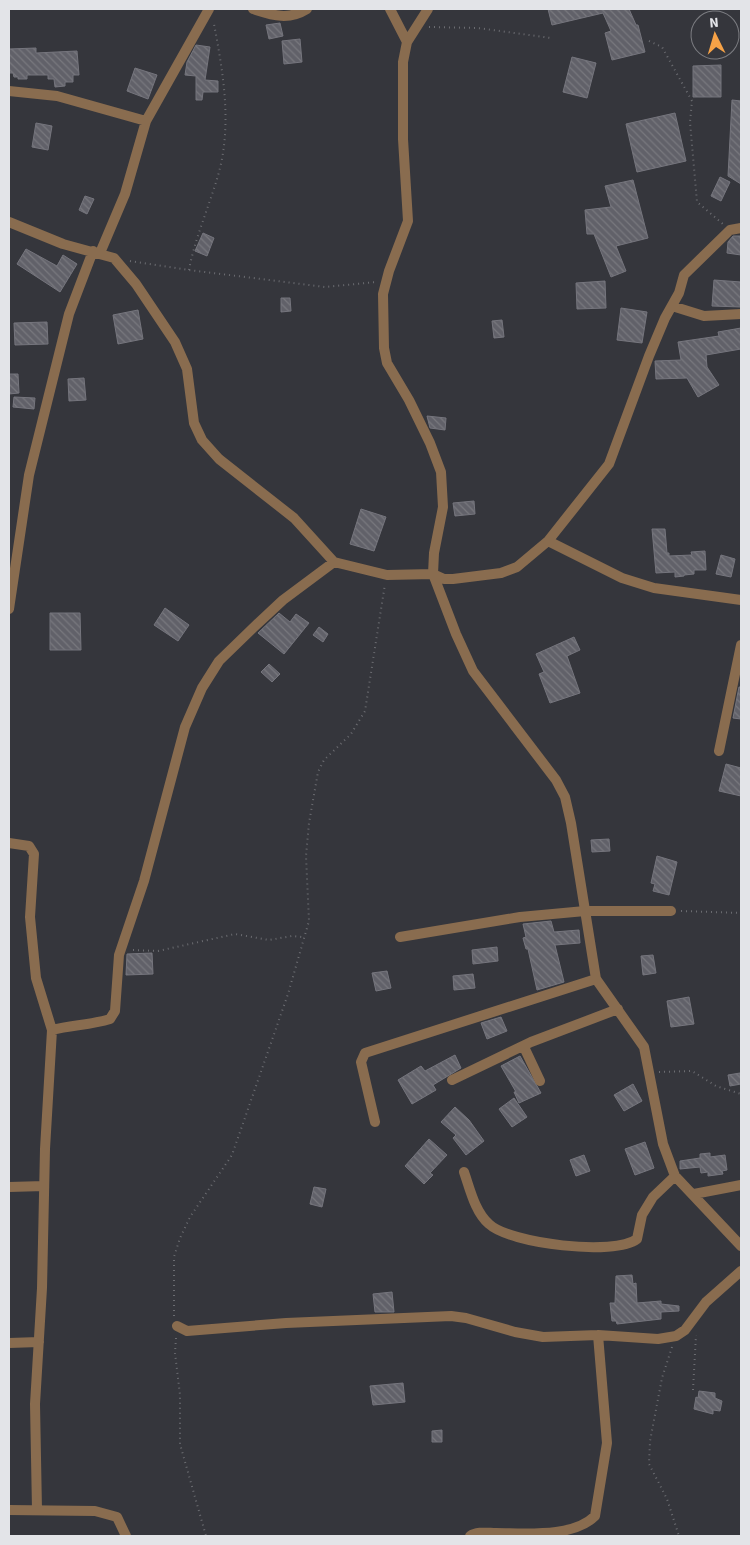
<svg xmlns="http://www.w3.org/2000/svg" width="750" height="1545" font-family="'Source Sans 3',sans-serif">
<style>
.building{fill:url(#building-back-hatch);stroke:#75757d}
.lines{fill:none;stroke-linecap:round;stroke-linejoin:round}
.path{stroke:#6b6c71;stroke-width:2;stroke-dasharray:1 4;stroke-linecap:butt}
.minor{stroke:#896c4f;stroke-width:10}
</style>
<defs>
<pattern id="building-back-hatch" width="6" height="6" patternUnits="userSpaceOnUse" patternTransform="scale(1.25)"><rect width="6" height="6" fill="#616169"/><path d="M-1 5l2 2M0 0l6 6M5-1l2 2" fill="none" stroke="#78787e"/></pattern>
</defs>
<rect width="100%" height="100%" fill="#35363c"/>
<!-- building -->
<path class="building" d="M548,9H629L636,25H638L645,52L612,60L605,33L611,31L603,13L552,25Z
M280,23L283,36L269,39L266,25Z
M300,39L302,62L284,64L282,41Z
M196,45L210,47L205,80L218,81V92H203L202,100H196V76L185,75L187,62Z
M36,48V53L77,51L79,75H73V82H65V86L55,87L54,79H48V75H27V79H18V77H14L13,73H9V49Z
M572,57L596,63L587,98L563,92Z
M721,65V97H693V66Z
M135,68L157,75L148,99L127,91Z
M732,100L741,101V184L728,176Z
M675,113L686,161L637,172L626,124Z
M36,123L52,126L48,150L32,147Z
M720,177L730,182L721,201L711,196Z
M633,180L648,238L616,246L626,271L611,277L594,234H587L585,210L611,207L605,186Z
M85,196L94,199L87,214L79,210Z
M203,233L214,238L207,256L195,251Z
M733,236H741V255L727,253L728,242Z
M26,249L57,266L63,255L77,264L60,292L17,264Z
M714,280L741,282V307L712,306Z
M605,281L606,308L577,309L576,283Z
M281,298H290L291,311L281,312Z
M621,308L647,312L642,343L617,340Z
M138,310L143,339L118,344L113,315Z
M502,320L504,337L494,338L492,321Z
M47,322L48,344L15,345L14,323Z
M741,328V349L706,355L707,367L719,385L698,397L687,378L656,379L655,361L681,360L678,342L719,336L718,332Z
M9,374H18L19,393L9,394Z
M84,378L86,400L69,401L68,379Z
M14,397L35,398L34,409L13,407Z
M427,416L446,418L445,430L430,428Z
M474,501L475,514L455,516L453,503Z
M361,509L386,517L374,551L350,544Z
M652,529H665L667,553H669V556L692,555L691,552L705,551L706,570H694V574L684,575V576L675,577V572L656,573Z
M721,555L735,559L731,577L716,574Z
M165,608L189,625L178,641L154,625Z
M50,613H80L81,650H50Z
M279,613L290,622L296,614L309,623L284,654L258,633Z
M319,627L328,634L323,642L313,635Z
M574,637L580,650L567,656L580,693L550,703L539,674L544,672L536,654Z
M269,664L280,674L272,682L261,672Z
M739,687H741V719L733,718Z
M726,764L741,768V796L719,791Z
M609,839L610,851L592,852L591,840Z
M657,856L677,862L669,895L653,891L655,884L651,883Z
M551,921L554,932L579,930L580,943L555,945L564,982L537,990L528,949H526L523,938L526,937L523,924Z
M497,947L498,961L473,964L472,950Z
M152,953L153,974L126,975L127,954Z
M653,955L656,973L643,975L641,956Z
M387,971L391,988L376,991L372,973Z
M473,974L475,988L454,990L453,976Z
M689,997L694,1024L671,1027L667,1001Z
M501,1017L507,1031L487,1039L481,1023Z
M455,1055L461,1068L433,1085L436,1090L412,1104L398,1080L421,1066L425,1071Z
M520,1056L541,1093L519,1103L514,1092H516L501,1066Z
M740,1073L741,1084L730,1086L728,1075Z
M633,1084L642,1101L624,1111L614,1095Z
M514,1098L527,1117L512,1127L499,1109Z
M455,1107L469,1120L484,1141L466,1155L453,1138L456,1135L441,1122Z
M429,1139L447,1155L430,1173L433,1175L424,1184L405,1166Z
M645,1142L654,1168L635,1175L625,1149Z
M710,1153V1157L725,1155L727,1170L722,1171L723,1174L708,1176V1172L701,1173L700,1167L680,1169V1161L700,1158V1154Z
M584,1155L590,1171L576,1176L570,1160Z
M314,1187L326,1189L322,1207L310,1204Z
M632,1275L633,1284L636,1283L637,1303L661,1301V1304L679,1306V1311L661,1312V1319L617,1324L616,1321H612L610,1303H615L616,1276Z
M392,1292L394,1312H375L373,1294Z
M403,1383L405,1402L373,1405L370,1386Z
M699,1391L715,1393V1398L722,1401L720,1411L713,1410V1414L694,1409L696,1397L698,1398Z
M442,1430V1442H432V1431Z"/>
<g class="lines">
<!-- path -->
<path class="path" d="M429,27L478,28L551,38
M649,41L662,47L692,101L690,122L697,202L723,224
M130,261L189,270L325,287L376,282
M189,270C195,237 210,205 219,172C232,123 223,72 214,24
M681,911L741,913
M133,950L158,951L235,934L269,940L292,936L302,937
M659,1072L692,1071L716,1086L741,1094
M174,1316V1257L180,1238L190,1217L232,1155L288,994L309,921L306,856L309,823L318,772L324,760L351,734L365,711L385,584
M176,1338L175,1353L180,1395V1444L206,1536
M672,1347L662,1378L650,1441L649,1464L667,1499L679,1536
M693,1390L696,1335"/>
<!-- minor -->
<path class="minor" d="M253,9C272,15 288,21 307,9
M390,9L407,42
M428,9L407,42L403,62V139L408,221L389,271L383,294L384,348L387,363L409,400L430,443L441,472L443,507L434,553L433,574L456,634L473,671L556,780L565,797L571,823L596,979L644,1047L663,1144L675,1176L741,1246
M9,91L57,96L146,121
M9,222L63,244L114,258L136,284L175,342L187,369L194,423L202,440L219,459L294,518L334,562L387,575L433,574L444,579H453L501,573L517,567L548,541L609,464L649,356L665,318L679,293L684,275L730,230L741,228
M100,253L125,194L146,121L209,9
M672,306L704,316L741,314
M548,541L622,578L654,588L741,600
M9,609L29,475L69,314L93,251
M719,751L741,645
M9,843L29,846L34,854L30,917L36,978L52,1030
M400,937L520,917L585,911H671
M524,1047L540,1081
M452,1080L531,1042L618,1009
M375,1122L361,1062L365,1053L596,979
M464,1172C470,1189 475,1212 489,1224C510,1244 615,1256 637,1239L642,1215L653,1197L675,1176
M9,1187L44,1186
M694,1194L741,1185
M177,1326L187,1331L286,1323L451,1316L466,1318L515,1332L543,1337L598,1335L658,1339L676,1336L685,1330L706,1302L741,1271
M9,1343L39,1342
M9,1510L95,1511L117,1517L126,1536
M37,1510L35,1404L42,1288L45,1149L52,1030C72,1025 91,1025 110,1019L115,1011L119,955L144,881L185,727L202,688L219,661L253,628L283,600L334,562
M470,1536C477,1531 488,1533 496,1533C525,1533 573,1538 595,1516L607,1443L598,1335"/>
</g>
<!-- border -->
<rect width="750" height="1545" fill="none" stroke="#e3e4e8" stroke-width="20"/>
<!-- north arrow -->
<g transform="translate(715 35) rotate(355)"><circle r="24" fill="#35363c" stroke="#7b7c81"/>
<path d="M0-4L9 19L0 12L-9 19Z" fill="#f6a247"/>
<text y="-8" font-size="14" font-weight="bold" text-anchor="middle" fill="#e3e4e8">N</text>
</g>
</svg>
